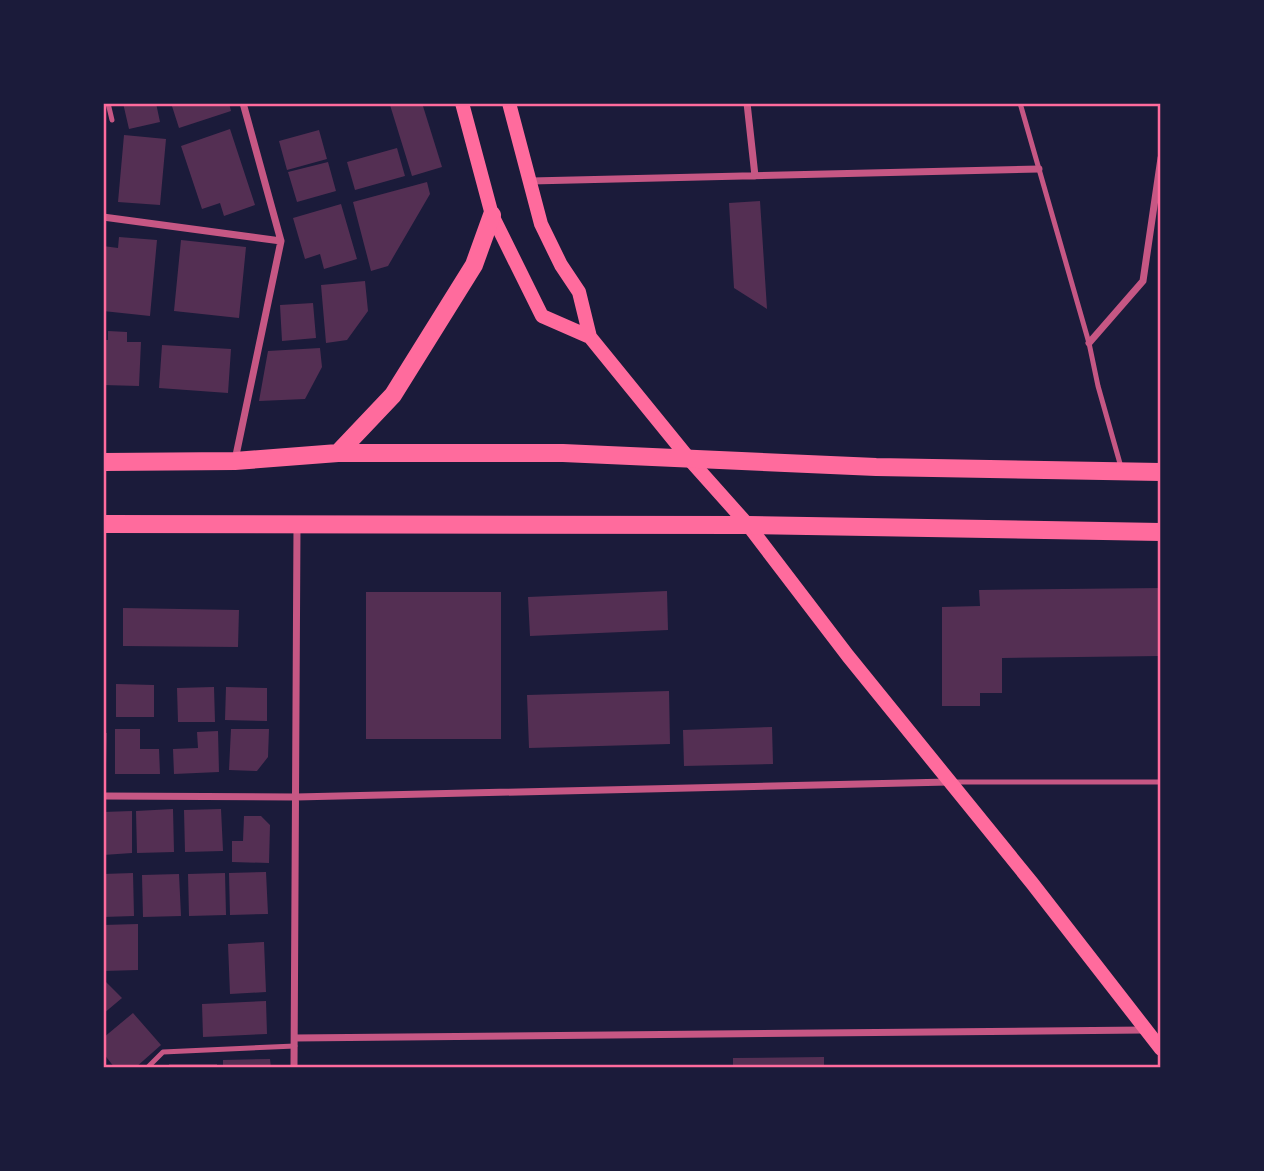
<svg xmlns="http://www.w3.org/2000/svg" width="1264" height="1171" font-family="'Golos Text',sans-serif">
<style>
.building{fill:#542f53}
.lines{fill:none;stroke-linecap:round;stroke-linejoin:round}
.service{stroke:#c65784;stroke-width:5}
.minor{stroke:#c65784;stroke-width:7}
.secondary{stroke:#ff6b9d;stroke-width:14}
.primary{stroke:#ff6b9d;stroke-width:18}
.neatline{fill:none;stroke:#ff6b9d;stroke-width:2.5}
</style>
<rect width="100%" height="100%" fill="#1b1b3a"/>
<!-- building -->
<path class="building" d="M123,103H156L160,122L129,129Z
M171,103H229L231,111L179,128Z
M397,103H422L442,167L412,176L390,105Z
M230,129L255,205L224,216L220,203L202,209L181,146Z
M319,130L327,159L287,170L279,141Z
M124,135L166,139L160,205L118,202Z
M397,148L405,176L355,190L347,162Z
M328,162L336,191L297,202L288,172Z
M427,182L430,194L388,266L371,271L353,202Z
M760,201L767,309L734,288L729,203Z
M341,204L357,259L324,269L320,254L305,259L293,218Z
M119,237L157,240L150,316L103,311V246L118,248Z
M181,240L246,247L239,318L174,311Z
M365,281L368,311L347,340L326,343L321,285Z
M313,303L316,338L282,341L280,305Z
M108,331L127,332V342H141L139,386L103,385V340H108Z
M162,345L231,349L228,393L159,388Z
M320,348L322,367L305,399L259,401L268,351Z
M1161,588V656L1002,658V693H980V706H942V607L980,606L979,590Z
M667,591L668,630L530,636L528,597Z
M366,592H501V739H366Z
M123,608L239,610L238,647L123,646Z
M116,684L154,685V717H116Z
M214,687L215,722H178L177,688Z
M226,687L267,688V721L225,720Z
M669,691L670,744L529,748L527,695Z
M772,727L773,764L684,766L683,730Z
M115,729H140V749H159L160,774H115Z
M231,729H269L268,757L257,771L229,770Z
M218,731L219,772L174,774L173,749L198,748L197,732Z
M103,733H107L106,765H103Z
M173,809L174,852L137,853L136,811Z
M221,809L223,851L185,852L184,810Z
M132,811V853L103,855V812Z
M244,816H261L270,825L269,863L232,862V841H243Z
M266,872L268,914L230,915L229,873Z
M133,873L134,916L103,917V874Z
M225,873L226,915L189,916L188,874Z
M179,874L181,916L143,917L142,875Z
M138,924V970L103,971V925Z
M264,942L266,992L230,994L228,944Z
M103,979L122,998L103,1014Z
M266,1001L267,1034L203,1037L202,1004Z
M133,1013L161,1045L135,1068H115L103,1053V1038Z
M824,1057V1068H733V1058Z
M270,1059L271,1068H223V1060Z
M169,1064H217V1068H169Z"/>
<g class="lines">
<!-- service -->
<path class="service" d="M108,103L112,120
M1020,103L1089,343L1098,386L1121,467
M954,782H1161
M147,1068L163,1052L295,1046"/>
<!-- minor -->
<path class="minor" d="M747,103L755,176
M531,181L1039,169
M103,217L281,241
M1089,343L1143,281L1161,158
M235,460L281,241L243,103
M103,796L296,797L949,782
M295,1038L1144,1030
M294,1068L297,526"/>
<!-- secondary -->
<path class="secondary" d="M462,103L492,215L542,316L590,337
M509,103L541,224L561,265L579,292L590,337L690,460L748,525L848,656L1032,883L1161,1049"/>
<!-- primary -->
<path class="primary" d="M338,453L393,395L474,265L492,215
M103,462L235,461L338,453H563L876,467L1161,472
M103,524L748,525L1161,532"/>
</g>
<!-- border -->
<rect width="1264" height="1171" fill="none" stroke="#1b1b3a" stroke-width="210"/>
<rect x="105" y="105" width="1054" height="961" class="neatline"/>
</svg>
